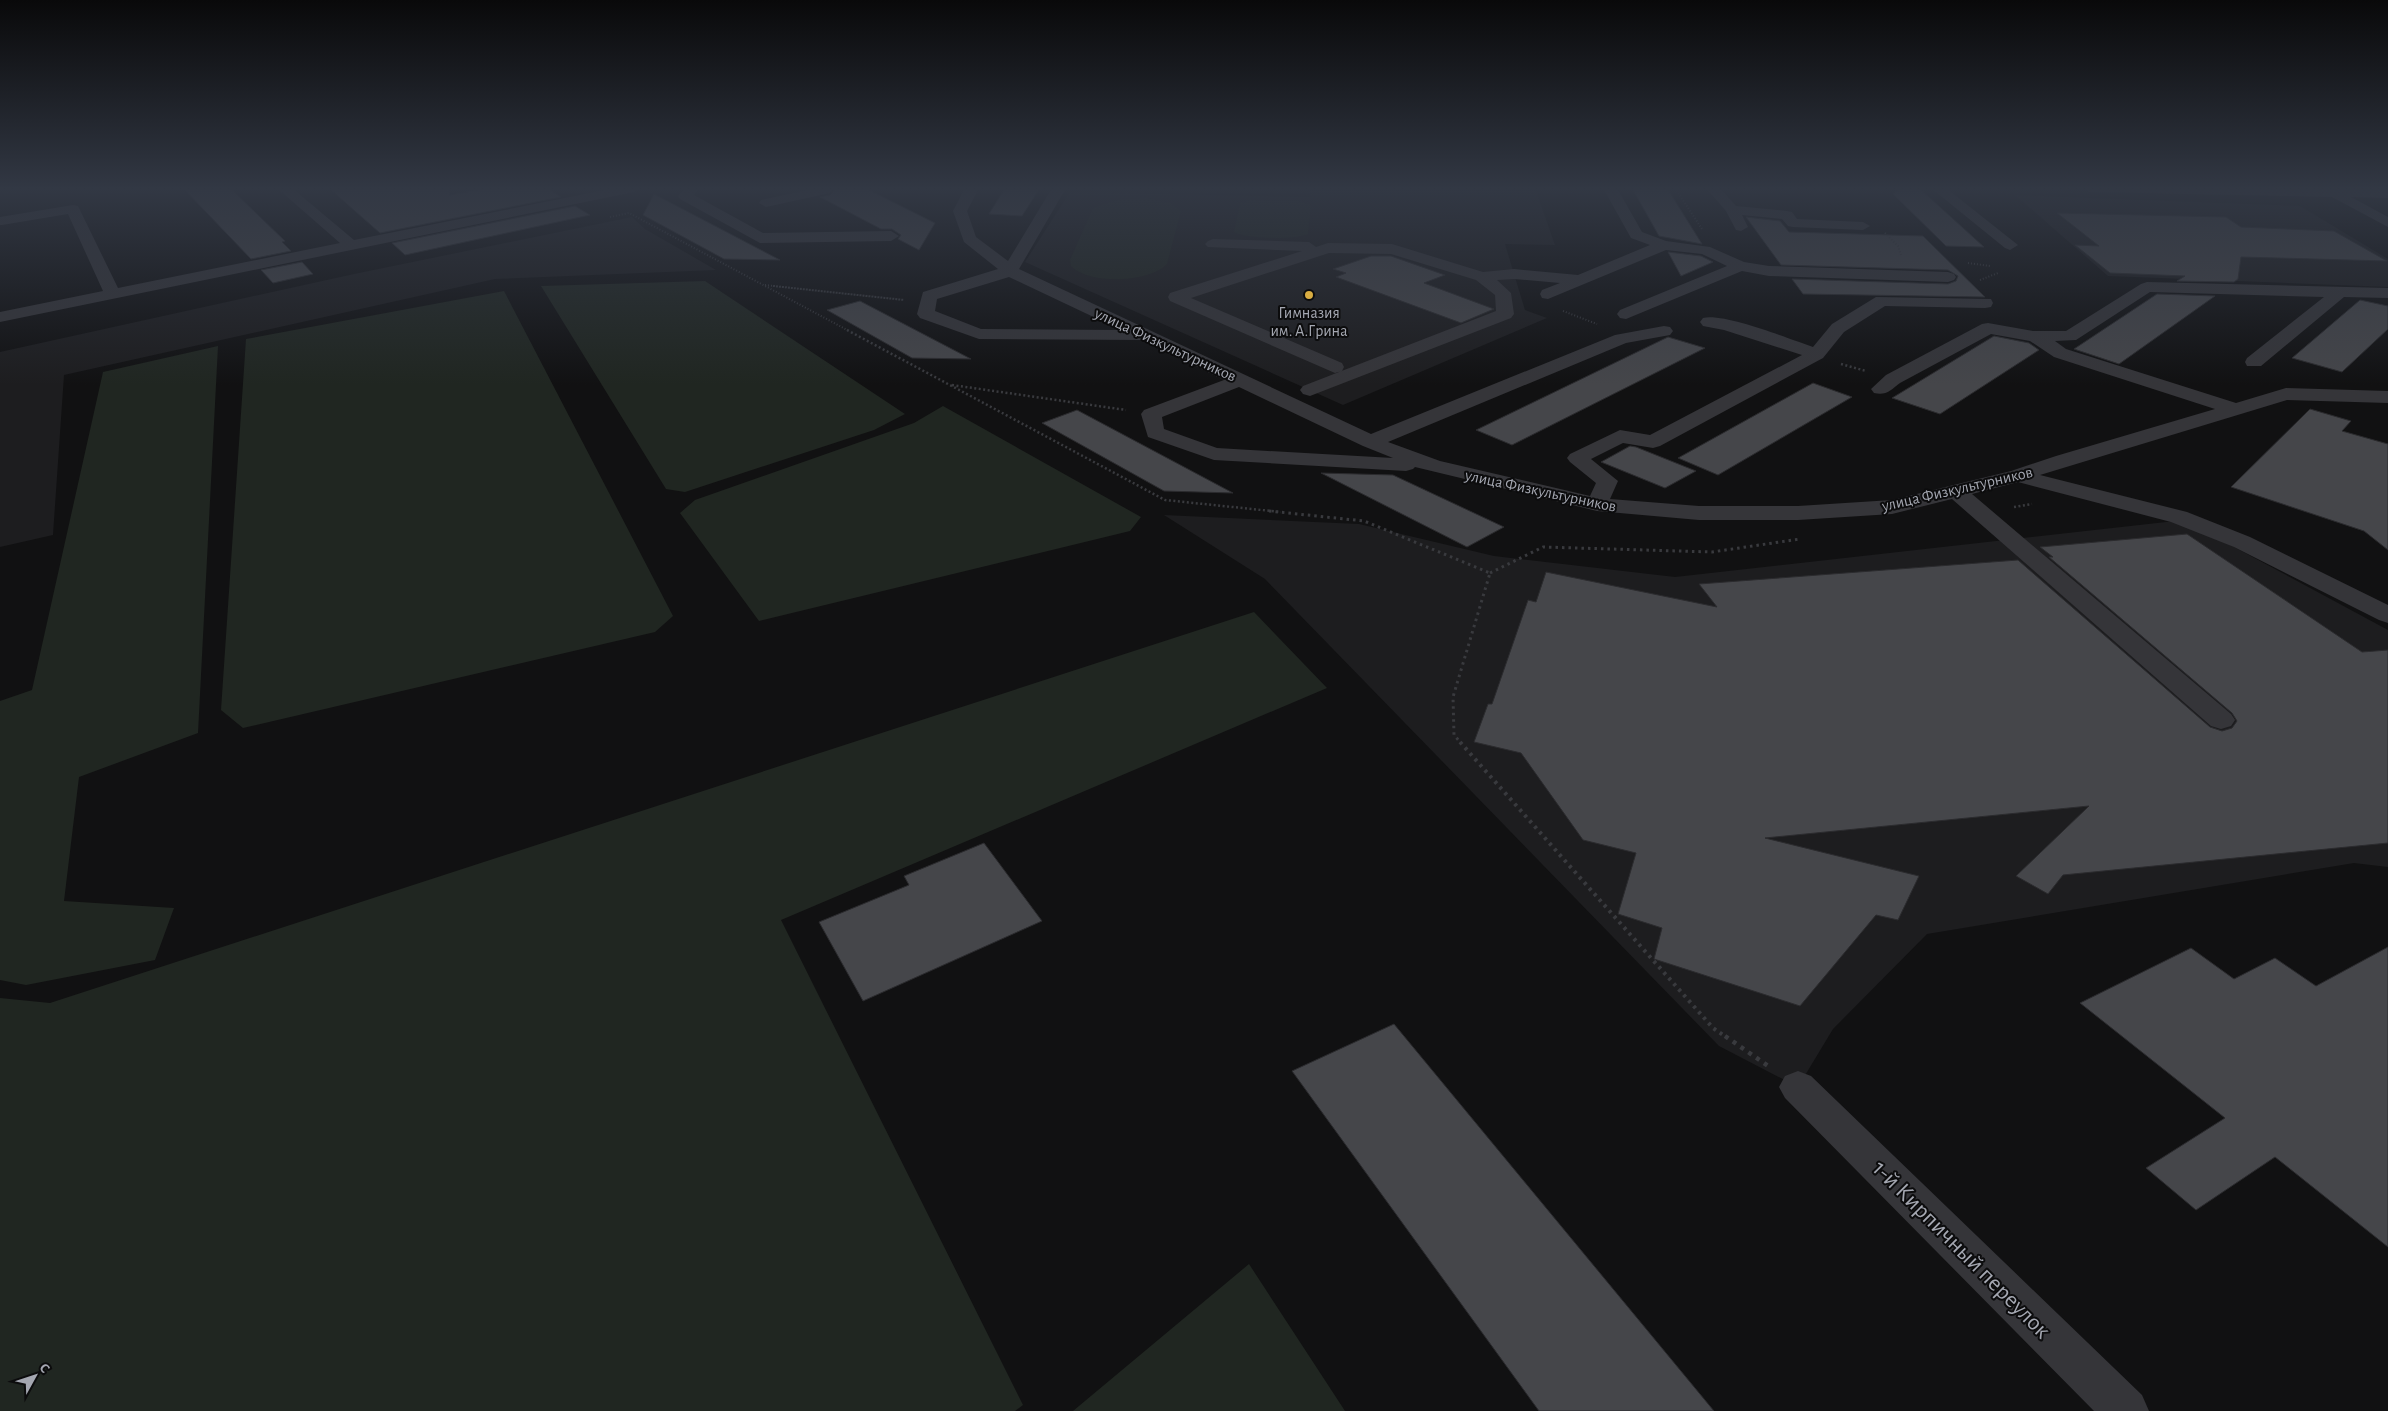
<svg xmlns="http://www.w3.org/2000/svg" width="2388" height="1411" font-family="'Alegreya Sans',sans-serif">
<style>
.built{fill:#1d1d1f}
.green{fill:#202621}
.building{fill:#45464a;stroke:#2b2b2e}
.lines{fill:none;stroke-linecap:round;stroke-linejoin:round}
.path-far4{stroke:#393a3e;stroke-width:2;stroke-dasharray:1 2;stroke-linecap:butt}
.path-far3{stroke:#393a3e;stroke-width:2.5;stroke-dasharray:2 2.5;stroke-linecap:butt}
.path-far2{stroke:#393a3e;stroke-width:3;stroke-dasharray:2.5 4;stroke-linecap:butt}
.path-far1{stroke:#393a3e;stroke-width:4;stroke-dasharray:3 4.5;stroke-linecap:butt}
.path{stroke:#393a3e;stroke-width:4.5;stroke-dasharray:4 5.5;stroke-linecap:butt}
.minor{fill:#353539;fill-rule:evenodd}
.poi-dot{fill:#d9ad42;stroke:#0c0c0d;stroke-width:2}
.labels{text-anchor:middle;stroke-width:4;stroke-linejoin:round;paint-order:stroke}
.far-poi-label{font-size:16px;fill:#a4a7b1;stroke:#0c0c0d}
.far-street-label{font-size:16px;fill:#a4a7b1;stroke:#0c0c0d}
.near-street-label{font-size:24px;fill:#a4a7b1;stroke:#0c0c0d}
</style>
<rect width="100%" height="100%" fill="#111112"/>
<!-- built -->
<path class="built" d="M1310,188H1535L1555,245L1505,244L1525,310L1547,318L1343,405L1025,262L1070,192L1310,197Z
M2015,195L2300,206L2388,259V287L2108,276Z
M632,217L645,229L716,270L495,279L64,375L53,535L0,547V352L354,274Z
M1164,515L1359,524L1494,556L1675,577L2184,520L2388,630V867L2354,863L1927,934L1833,1029L1798,1087L1719,1046L1265,579Z"/>
<!-- green -->
<path class="green" d="M1146,198L1171,203L1181,211L1167,264C1149,283 1089,285 1071,266L1070,260L1093,208L1117,200Z
M1250,200L1298,201L1311,205L1308,234C1295,240 1246,239 1234,232L1240,203Z
M705,281L905,414L874,430L685,492L666,489L541,286Z
M504,291L673,616L655,632L243,728L221,710L246,339Z
M218,346L198,733L79,777L64,901L174,908L155,960L26,985L0,980V701L32,690L103,372Z
M943,406L1141,517L1130,531L759,621L680,513L695,500L914,423Z
M1254,612L1327,688L781,920L1023,1405L1015,1411H0V998L50,1003Z
M1249,1264L1345,1411H1073Z"/>
<!-- building -->
<path class="building" d="M183,188H230L285,241L282,242L291,251L251,259Z
M329,188H449L450,195L489,188H547L561,197L380,233Z
M837,188H865L935,223L919,250L898,239L901,235L892,229H881L820,197L830,195Z
M1005,188H1040L1022,216L989,214Z
M1632,188H1667L1702,244L1659,236Z
M1899,188H1919L1984,247L1946,246L1893,194Z
M654,194L780,260L724,259L643,215Z
M575,206L590,215L405,255L392,243Z
M2057,213L2226,217L2241,227L2334,231L2387,261L2241,257L2238,279L2234,282L2177,281L2185,276L2110,273L2075,245L2099,246Z
M1746,217L1780,221L1789,232L1923,236L1985,297L1803,294L1792,279L1948,284L1956,281L1958,276L1948,270L1781,265Z
M1668,252L1701,256L1713,262L1681,276Z
M1371,256H1391L1445,275L1424,283L1494,309L1461,323L1336,277L1346,273L1333,269Z
M302,262L313,274L273,283L261,270Z
M2157,294L2215,296L2119,364L2074,349Z
M2360,300L2388,306V329L2342,372L2292,358Z
M860,301L971,359L912,358L827,310Z
M1994,336L2029,343L2039,350L1940,414L1892,398Z
M1668,337L1705,348L1512,445L1476,430Z
M1813,383L1852,397L1718,475L1678,458Z
M2310,409L2351,421L2342,431L2388,444V550L2364,531L2231,487Z
M1077,410L1233,493L1164,491L1042,423Z
M1630,446L1636,447L1696,471L1665,488L1601,462Z
M1321,473L1393,475L1504,527L1467,547Z
M2187,534L2362,652L2388,650V843L2063,875L2048,894L2016,876L2089,806L1765,838L1919,876L1898,920L1876,915L1800,1006L1654,959L1662,928L1618,914L1636,853L1583,840L1521,753L1474,742L1488,704H1492L1528,600L1536,602L1546,572L1717,607L1699,584L2018,560L2210,727L2222,731L2232,728L2237,721L2232,713L2049,557H2053L2040,547Z
M984,843L1042,921L863,1001L819,922L909,885L904,876Z
M2388,947V1247L2275,1157L2196,1210L2146,1168L2225,1118L2080,1003L2191,948L2234,979L2275,958L2316,986Z
M1394,1024L1714,1411H1539L1292,1071Z"/>
<g class="lines">
<!-- path-far4 -->
<path class="path-far4" d="M1675,188L1702,229
M610,217L629,213L849,331
M1885,233L1898,246L1901,255
M1968,263L1990,266
M1980,280L1998,273
M765,285L905,300
M773,286L904,300
M1563,311L1597,324"/>
<!-- path-far3 -->
<path class="path-far3" d="M847,330L1165,500L1281,512
M1841,364L1866,371
M952,385L1126,410
M2014,507L2032,504"/>
<!-- path-far2 -->
<path class="path-far2" d="M1269,511L1364,521L1490,573L1453,697L1454,735L1461,743
M1490,573L1543,547L1712,552L1800,539"/>
<!-- path-far1 -->
<path class="path-far1" d="M1460,742L1713,1028L1726,1037"/>
<!-- path -->
<path class="path" d="M1725,1036L1771,1068"/>
<!-- minor -->
<path class="minor" d="M277,188H292L354,240L615,188H641L634,192L0,322V312L103,291L68,214L2,225H0V217L73,205L78,206L118,288L340,243Z
M685,188H700L694,195L763,233L891,231L899,236L891,241L760,243L680,199L678,196Z
M817,188H835L830,193L766,207L759,203L761,200Z
M965,188H979L967,211L976,237L1008,261L1052,188H1066L1019,269L1371,434L1615,335L1664,326L1670,327L1673,331L1670,335L1626,343L1388,442L1440,461L1590,496L1596,483L1570,462L1567,458L1570,454L1620,430L1650,435L1802,355L1724,330L1703,326L1700,322L1703,318C1725,313 1789,339 1813,347L1832,324L1876,297L1991,299L1993,303L1991,307L1985,308L1885,306L1844,332L1823,358L1660,446L1653,448L1623,443L1591,459L1618,481L1610,499L1699,506H1798L1892,500L2011,471L2056,456L2215,409L2054,357L2030,341L1991,334L1900,383C1891,390 1886,396 1874,393L1871,389L1886,375L1982,324L1988,323L2033,331H2066L2141,284L2147,282L2388,288V298L2344,297L2261,366H2247L2245,362L2247,358L2324,297L2150,292L2076,340L2055,341L2066,349L2236,403L2286,388L2388,391V403L2287,400L2040,475L2187,512L2250,537L2388,605V623L2379,620L2234,547L2171,522L2018,482L1972,494L2231,714L2235,720L2231,726L2221,729L2211,726L1952,499L1892,514L1798,520H1699L1597,511L1415,467L1413,469L1406,471L1214,460L1148,437L1141,414L1144,410L1224,380L1142,340L979,339L920,318L917,314L923,292L998,269L964,242L953,211ZM1009,277L1121,330L981,329L935,311L937,299ZM1239,387L1363,446L1393,458L1217,448L1164,429L1162,417Z
M1603,188H1617L1642,232L1666,241L1710,247L1744,262L1769,266L1948,272L1954,274L1956,277L1954,280L1948,282L1769,276L1742,271L1626,319L1620,318L1617,314L1620,310L1727,266L1702,254L1666,250L1548,299L1542,298L1540,294L1542,290L1560,283L1514,279L1497,280L1511,293L1514,314L1511,318L1310,396L1303,394L1300,390L1303,386L1496,311L1495,295L1476,280L1391,254L1329,253L1191,298L1342,363L1344,367L1342,371L1335,373L1170,301L1168,297L1170,293L1302,251L1208,247L1205,244L1208,241L1213,239L1309,242L1316,247L1328,243L1392,244L1483,272L1514,269L1578,275L1650,245L1631,238Z
M1706,188H1720L1736,206L1787,211L1792,212L1797,219L1863,222L1870,226L1863,230L1793,227L1788,226L1782,219L1742,215L1748,227L1741,231L1736,230L1726,211Z
M1931,188H1946L2018,245L2010,250L2005,248Z
M2082,188L2388,190V198L2351,197L2388,217V227L2332,197L2089,192Z
M1798,1071L1811,1076L2142,1395L2149,1411H2094L1785,1098L1779,1087L1785,1076Z"/>
</g>
<!-- sky -->
<linearGradient id="sky" x2="0" y2="1"><stop stop-color="#09090a"/><stop offset="0.49" stop-color="#323844"/><stop offset="1" stop-color="#323844" stop-opacity="0"/></linearGradient>
<rect width="2388" height="385" fill="url(#sky)"/>
<!-- markers -->
<circle class="poi-dot" cx="1309" cy="295" r="5"/>
<g class="labels">
<!-- far-poi labels -->
<g class="far-poi-label">
<text x="1309" y="318">Гимназия<tspan x="1309" dy="18">им. А.Грина</tspan></text>
</g>
<!-- far-street labels -->
<g class="far-street-label">
<text transform="translate(1166 344) rotate(25)" y="6">улица Физкультурников</text>
<text transform="translate(1957 488) rotate(-13)" y="6">улица Физкультурников</text>
<text transform="translate(1541 490) rotate(12)" y="6">улица Физкультурников</text>
</g>
<!-- near-street labels -->
<g class="near-street-label">
<text transform="translate(1962 1249) rotate(45)" y="8">1-й Кирпичный переулок</text>
</g>
</g>
<!-- north arrow -->
<g transform="translate(35 1376) rotate(50)" stroke="#0c0c0d" stroke-width="4" paint-order="stroke">
<path d="M0-4L9 19L0 12L-9 19Z" fill="#a4a7b1"/>
<text y="-8" font-size="14" font-weight="bold" text-anchor="middle" fill="#a4a7b1">С</text>
</g>
</svg>
